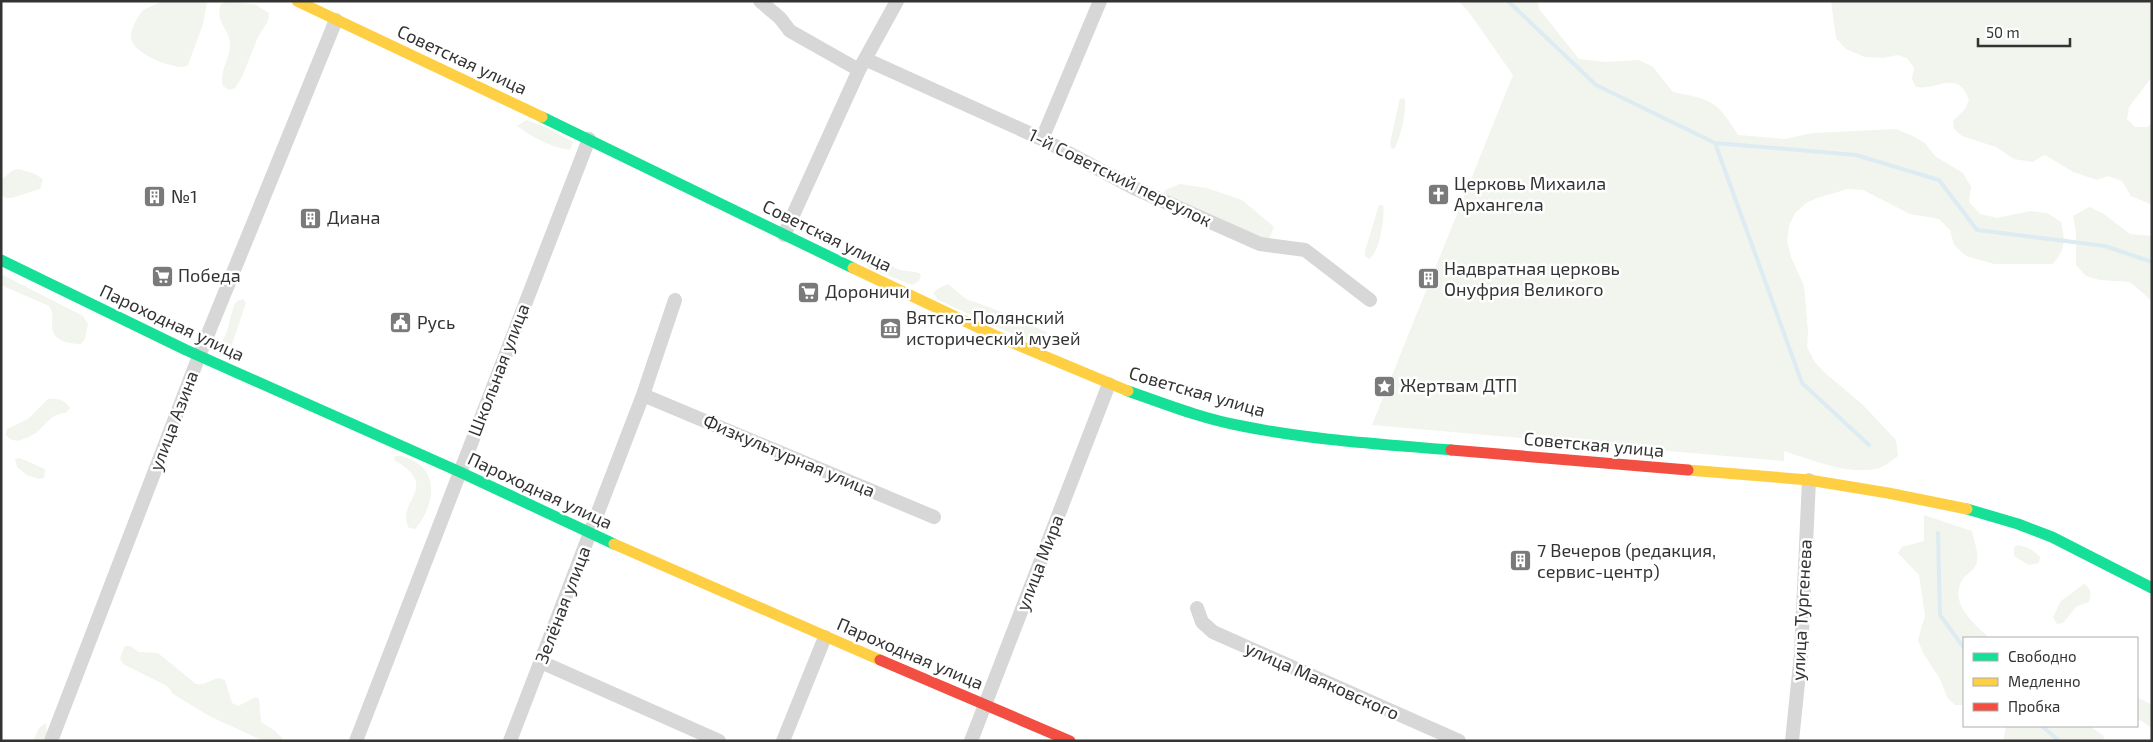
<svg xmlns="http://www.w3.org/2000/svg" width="2153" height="742" font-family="'Exo 2',sans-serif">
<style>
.green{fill:#f1f5ed}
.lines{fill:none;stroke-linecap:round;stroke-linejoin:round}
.stream{stroke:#ddebf3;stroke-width:4}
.street{stroke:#d7d7d7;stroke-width:14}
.fast{stroke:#16e098;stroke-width:11}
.slow{stroke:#ffcf43;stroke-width:11}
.jam{stroke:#f24e42;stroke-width:11}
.labels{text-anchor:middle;stroke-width:5;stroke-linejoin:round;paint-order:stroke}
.street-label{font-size:18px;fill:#333;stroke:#fff}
.poi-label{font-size:18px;fill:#333;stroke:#fff;text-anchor:start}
</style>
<rect width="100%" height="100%" fill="#fff"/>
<!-- green -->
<path class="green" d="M163,1L207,2L203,24L188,65L184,67C170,68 128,52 131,35C132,26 138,16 143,10Z
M228,1L256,5L269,13L268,21L258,37L242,77L235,88L229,90L223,86C219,70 230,60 230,45C230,28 214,23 221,4Z
M1458,1H1538L1539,9L1579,59L1605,62L1639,60L1653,67L1673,92C1713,100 1716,100 1738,135L1785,139L1812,133L1896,129L1911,135L1925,143L1935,156L1963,173L1971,187L1969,202L1980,214L1997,218L2030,211L2047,213L2061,222C2065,241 2066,248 2053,264H1994L1966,256L1954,245L1950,230L1939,219L1910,214L1863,190L1848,189L1820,197L1806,203L1795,213L1789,226L1787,242L1791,257L1804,286L1808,331L1807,347L1814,361L1825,373L1862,404L1896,440L1898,456C1892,460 1886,466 1879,468C1848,476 1813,460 1784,451V461L1372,425L1513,75L1468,11Z
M1831,1H2152V77L2129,107L2127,119L2135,127H2147L2152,124V205L2131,196L2122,181L2108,176L2097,180L2073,172L2045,155L2032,162L2014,159L1996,147L1962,136L1954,129L1953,121L1965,109L1969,100C1958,68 1937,91 1916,87L1912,79L1914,68L1907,58L1897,55L1884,58L1865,57L1846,49L1836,38Z
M1404,98C1408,107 1400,140 1394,149L1391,148L1390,143L1399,102L1400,99Z
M526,120L548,128L573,142L570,150C550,147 534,138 517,126Z
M18,169L33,173L43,179L40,189L12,198H5L1,193V180L12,171Z
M1180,184L1207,188L1242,200L1274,227L1269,239H1259L1163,196L1165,190Z
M1379,205H1383C1385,217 1380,253 1369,259L1365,256V251Z
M2089,207L2104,214L2130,234L2152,236V301L2130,282L2100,280L2086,276L2076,265V232L2073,216Z
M871,251C883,254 887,264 898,269C905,272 914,270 921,274L919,281L912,285L869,268L865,261L868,254Z
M1,274L83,316L88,324L85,339L81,344C69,344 52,341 52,326C52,318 54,314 49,306L1,285Z
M948,284L966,299L989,307L1047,332L1045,339L1038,342H1031L938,300L933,293L939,288Z
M243,299L246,303L229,353L222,355L219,348L226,334L234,305L237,301Z
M48,399C57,398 66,400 70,408L66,413C50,414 47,424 36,433C30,437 23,439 17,441L10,439L6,435L7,429L28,419Z
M395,456C403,455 407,458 414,461C441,475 432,510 415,529L409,528C394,501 443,488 394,460Z
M20,458L45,469L44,478L39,479L27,475L17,467L15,459Z
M1924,515L1972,531C1974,541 1980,555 1976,565C1973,571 1966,574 1962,580C1949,604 1974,623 1989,638H1964V705H1955L1947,697L1940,679L1923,653L1918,640L1925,615L1919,575L1898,553L1902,547L1924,541Z
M2018,545C2027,547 2034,550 2040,557L2039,563L2029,565L2014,556V547Z
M2084,584C2091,588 2092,594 2089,602L2077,606L2063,623L2057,624L2053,617L2061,601Z
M125,646H130L139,652L158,653L196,684H203L218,678L225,680L232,703L238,706L256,697L259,699L261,722L275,731L282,738L283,741H264L211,717L173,694L167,686L123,664L120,658Z
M2137,697L2152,705V728L2137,718Z
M46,723L47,733L43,741H33L39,728Z
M2006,726H2084L2091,727L2104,736L2103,741H2003Z"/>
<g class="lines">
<!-- stream -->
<path class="stream" d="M1508,1L1596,85L1715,143L1856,155L1939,180L1977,230L2105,246L2152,262
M1715,143L1802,383L1869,445
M1938,533L1940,615L1964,648
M2042,726L2059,741"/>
<!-- street -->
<path class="street" d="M760,1L780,18L790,31L859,70
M865,59L1042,139L1134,188L1260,244L1305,250L1370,300
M1042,139L1100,1
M784,235L859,70L897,1
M643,395L934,517
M1197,608L1202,622L1213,632L1459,741
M541,662L719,741
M51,741L199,356L336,20
M356,741L589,139
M510,741L643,395L675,300
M783,741L825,637
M971,741L1109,384
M1792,741L1801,654L1809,480"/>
<!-- fast -->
<path class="fast" d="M542,117L853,268
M1,260L186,350L460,472L614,544
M1128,391C1165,404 1203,419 1242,426C1311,440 1381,444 1451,450
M1967,509L2018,524L2052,537L2152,588"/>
<!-- slow -->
<path class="slow" d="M297,1L542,117
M853,268L994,335L1128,391
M1688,470L1809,480L1888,493L1967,509
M614,544L880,660"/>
<!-- jam -->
<path class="jam" d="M1451,450L1688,470
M880,660L1070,741"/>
</g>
<!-- icons -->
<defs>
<symbol id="church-square" viewBox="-11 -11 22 22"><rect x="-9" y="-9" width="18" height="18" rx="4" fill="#7a7a7a" stroke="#fff"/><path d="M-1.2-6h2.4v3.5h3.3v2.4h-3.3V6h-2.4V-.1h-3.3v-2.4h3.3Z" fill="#fff"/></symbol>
<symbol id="building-square" viewBox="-11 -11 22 22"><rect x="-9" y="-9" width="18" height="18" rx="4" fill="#7a7a7a" stroke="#fff"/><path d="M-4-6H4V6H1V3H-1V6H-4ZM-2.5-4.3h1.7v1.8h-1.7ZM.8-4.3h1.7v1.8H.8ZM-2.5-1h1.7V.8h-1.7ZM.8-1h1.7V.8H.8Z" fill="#fff"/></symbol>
<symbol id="supermarket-square" viewBox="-11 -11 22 22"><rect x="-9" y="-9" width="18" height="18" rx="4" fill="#7a7a7a" stroke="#fff"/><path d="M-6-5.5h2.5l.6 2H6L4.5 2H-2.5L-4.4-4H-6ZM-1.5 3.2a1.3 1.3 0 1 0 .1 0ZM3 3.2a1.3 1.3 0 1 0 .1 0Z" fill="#fff"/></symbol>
<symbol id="civic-square" viewBox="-11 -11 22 22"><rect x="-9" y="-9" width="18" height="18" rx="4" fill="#7a7a7a" stroke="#fff"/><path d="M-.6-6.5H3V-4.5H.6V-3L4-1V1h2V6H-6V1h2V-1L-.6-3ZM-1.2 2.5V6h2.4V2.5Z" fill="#fff"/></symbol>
<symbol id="museum-square" viewBox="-11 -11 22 22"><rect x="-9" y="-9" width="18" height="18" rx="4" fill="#7a7a7a" stroke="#fff"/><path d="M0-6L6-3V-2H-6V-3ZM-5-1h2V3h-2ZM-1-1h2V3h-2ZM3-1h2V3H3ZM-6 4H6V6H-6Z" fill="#fff"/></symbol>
<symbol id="sight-square" viewBox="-11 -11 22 22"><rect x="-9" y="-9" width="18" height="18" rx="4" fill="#7a7a7a" stroke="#fff"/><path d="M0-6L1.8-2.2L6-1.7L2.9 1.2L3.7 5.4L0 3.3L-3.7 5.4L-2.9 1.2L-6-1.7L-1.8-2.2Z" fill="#fff"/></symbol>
</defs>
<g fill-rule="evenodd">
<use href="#church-square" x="1426" y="182" width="25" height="25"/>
<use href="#building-square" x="142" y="184" width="25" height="25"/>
<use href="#building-square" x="298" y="206" width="25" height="25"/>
<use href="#supermarket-square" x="150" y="264" width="25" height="25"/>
<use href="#building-square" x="1416" y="266" width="25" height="25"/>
<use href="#supermarket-square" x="796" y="280" width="25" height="25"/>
<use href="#civic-square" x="388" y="310" width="25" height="25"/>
<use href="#museum-square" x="878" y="316" width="25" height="25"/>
<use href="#sight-square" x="1372" y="374" width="25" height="25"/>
<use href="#building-square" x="1508" y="548" width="25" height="25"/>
</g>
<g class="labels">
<!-- street labels -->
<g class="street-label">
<text transform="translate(462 60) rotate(25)" y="6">Советская улица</text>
<text transform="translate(1120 178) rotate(26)" y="6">1-й Советский переулок</text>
<text transform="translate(827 236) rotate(26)" y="6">Советская улица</text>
<text transform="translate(172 323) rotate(25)" y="6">Пароходная улица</text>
<text transform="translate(499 370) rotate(-69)" y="6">Школьная улица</text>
<text transform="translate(1197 392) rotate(16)" y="6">Советская улица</text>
<text transform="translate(174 421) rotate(-69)" y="6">улица Азина</text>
<text transform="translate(1594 445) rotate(5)" y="6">Советская улица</text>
<text transform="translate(789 456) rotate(23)" y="6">Физкультурная улица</text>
<text transform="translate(540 491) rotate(25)" y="6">Пароходная улица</text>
<text transform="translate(1040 563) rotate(-69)" y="6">улица Мира</text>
<text transform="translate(563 605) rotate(-69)" y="6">Зелёная улица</text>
<text transform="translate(1802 610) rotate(-87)" y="6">улица Тургенева</text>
<text transform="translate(910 654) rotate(23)" y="6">Пароходная улица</text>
<text transform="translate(1322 681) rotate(24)" y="6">улица Маяковского</text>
</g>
<!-- poi labels -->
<g class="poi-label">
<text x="1454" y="190">Церковь Михаила<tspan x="1454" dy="21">Архангела</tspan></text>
<text x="171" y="203">№1</text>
<text x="327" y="224">Диана</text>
<text x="1444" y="275">Надвратная церковь<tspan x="1444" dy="21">Онуфрия Великого</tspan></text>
<text x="178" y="282">Победа</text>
<text x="825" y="298">Дороничи</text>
<text x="906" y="324">Вятско-Полянский<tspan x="906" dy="21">исторический музей</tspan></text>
<text x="417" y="329">Русь</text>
<text x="1400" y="392">Жертвам ДТП</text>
<text x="1537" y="557">7 Вечеров (редакция,<tspan x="1537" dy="21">сервис-центр)</tspan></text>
</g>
</g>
<!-- border -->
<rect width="2153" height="742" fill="none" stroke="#333333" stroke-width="5"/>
<!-- legend -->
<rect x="1963" y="637" width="175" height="90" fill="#ffffff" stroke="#adadad"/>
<rect x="1973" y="653" width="25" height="8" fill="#16e098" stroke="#adadad"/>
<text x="2008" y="662" font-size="15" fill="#333333">Свободно</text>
<rect x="1973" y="678" width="25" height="8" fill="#ffcf43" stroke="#adadad"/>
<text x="2008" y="687" font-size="15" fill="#333333">Медленно</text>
<rect x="1973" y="703" width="25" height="8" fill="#f24e42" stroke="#adadad"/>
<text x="2008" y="712" font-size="15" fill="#333333">Пробка</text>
<!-- scale -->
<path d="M1978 38v8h92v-8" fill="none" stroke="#333333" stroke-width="2.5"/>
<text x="1986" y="38" font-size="15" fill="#333333" stroke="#ffffff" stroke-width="4" paint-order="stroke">50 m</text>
</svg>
